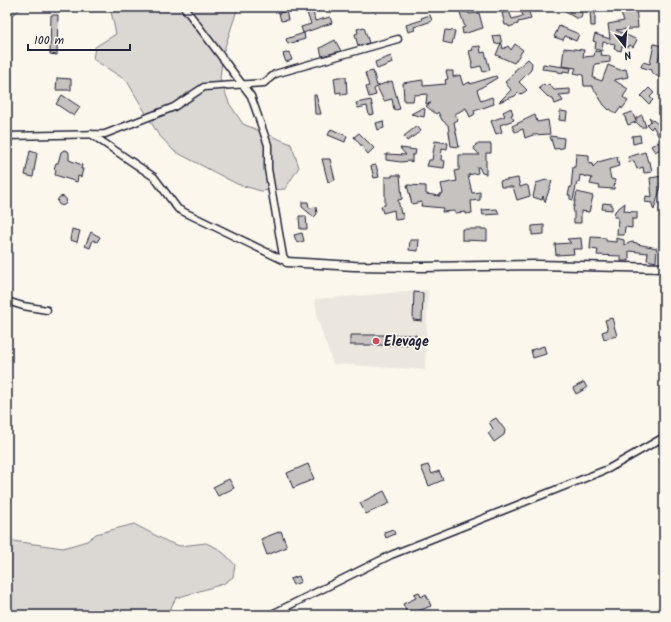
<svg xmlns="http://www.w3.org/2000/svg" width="671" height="622" font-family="Kalam,sans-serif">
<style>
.built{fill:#ebe7df}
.green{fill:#dbd8d3;stroke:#7e7d87}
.building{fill:#c6c2c0;stroke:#22223b}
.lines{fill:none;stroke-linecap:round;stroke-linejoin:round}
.street-casing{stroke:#22223b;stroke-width:9}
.secondary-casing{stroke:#22223b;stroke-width:11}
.street{stroke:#fbf7ec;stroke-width:6}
.secondary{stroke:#fbf7ec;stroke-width:8}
.poi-dot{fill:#d1495b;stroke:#fbf7ec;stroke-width:1.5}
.labels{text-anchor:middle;stroke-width:3.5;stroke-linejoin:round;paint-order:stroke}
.poi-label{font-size:14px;font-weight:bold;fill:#22223b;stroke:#fbf7ec;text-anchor:start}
</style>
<rect width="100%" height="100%" fill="#fbf7ec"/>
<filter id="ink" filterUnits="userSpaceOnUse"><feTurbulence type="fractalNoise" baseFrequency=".025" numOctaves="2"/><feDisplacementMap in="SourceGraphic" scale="8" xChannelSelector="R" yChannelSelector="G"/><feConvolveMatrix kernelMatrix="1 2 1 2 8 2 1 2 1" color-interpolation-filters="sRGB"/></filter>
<g filter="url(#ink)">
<!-- built -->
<path class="built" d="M428,290L425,370L333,364L317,318L315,299Z"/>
<!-- green -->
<path class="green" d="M7,7H23L7,19Z
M110,7H238L223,53L220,78L229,103L243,124L291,144L299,167L285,189L261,191L237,184L174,151L158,134L127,81L93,59L95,47L116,34Z
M134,524L168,542L180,546L206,543L217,548L227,556L235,565L233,577L223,584L176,598L167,615H7V543L13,541L63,548L87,541L96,534Z"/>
<!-- building -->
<path class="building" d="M458,7H464L466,12H468L469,14L479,13L483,28L463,34L462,28L465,27Z
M568,7H573L582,13L581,18H576L565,12Z
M626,7H636L638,28H632V29L616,30L637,40L633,47L630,45L629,47L622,46L621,51L614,49L615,44L603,42L602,51L595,49L596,42L593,41L595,34L610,39L608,24L624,21L620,11L627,8Z
M595,8V26H591L590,10Z
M528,9L531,19L518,22V24L509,27L508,25H505L502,13L509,11L512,19L523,16L521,10Z
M286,11L288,20L281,21L279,13Z
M313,11L315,21L330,17L332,23L303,33L301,27L311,24L307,13Z
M51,15H58L57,55L50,54Z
M430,15L432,21L414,27L415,30L408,32L406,25L422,20L421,18Z
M559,26L579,34L576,41L565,36L563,40L554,37Z
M364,27L369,43L358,46L355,34L358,33L357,29Z
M445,30L455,31L452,44L443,42Z
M304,33L305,39L288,44L286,39Z
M500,35L503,49L508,46L511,50L515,44L523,50L514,63L496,55L501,43L495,44L493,36Z
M335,40L341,51L322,56L320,48Z
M654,44L662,46L658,61L664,63V72L660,78L651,72L652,70L641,67L643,62L650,64Z
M480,46L481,53L485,52L490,70L483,72L481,66L472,68L471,63H472L469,51L473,50L472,47Z
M564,48L584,50L583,57L594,56L595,51L602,52L601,55L610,56V62L595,64L593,78L602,81L608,65L620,70L626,69L628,77L614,80L628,89L623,97L628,101L622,109L621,107L616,114L610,109L609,110L604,105L592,86H584L583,75L574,73L576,68L562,66Z
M289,52L292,60L286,62L283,54Z
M391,56L393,63L377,69L375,62Z
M528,59L532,63L531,70L519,82L527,90L523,93L520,94L518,93L515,96L499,102L511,90L505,82L512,76L511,75L515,72L514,71Z
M543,64L571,68L570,72L563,71V73L558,72V71L542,69Z
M373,71L377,86L392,81L400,109L394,110L392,99L384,101L377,87L374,89L376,95L369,97L366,87L369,86L365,73Z
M446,71H453V77L460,75L463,85L470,82V84L496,76L497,78L477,90L481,101L492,97L494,104L474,111L475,114L470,117L466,108L455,114L458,120L454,122L459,147L451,146L448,125L442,120L438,112L436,114L426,106L431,103L426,104L427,94L414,95L413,101H404L403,83L423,80V86L446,84L445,80L448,79Z
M339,77H346L347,94L341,95V92L336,93L334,78Z
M57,78L71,79V90H56Z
M544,84L546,86L549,84L554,90L570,89V94L559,95L563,101L555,104L553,99L549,98L539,88Z
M649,88L654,93L650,97L653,100L649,104L641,96Z
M62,95L80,107L74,116L56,104Z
M314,95H316L321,114H315Z
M371,100L374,114L369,115L367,106L358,108L356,103Z
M422,108L425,109L424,117L411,114Z
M511,108L513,114L511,115L514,120L500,125L502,132L496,134L491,121L505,116L503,112Z
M560,111L567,112L566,121L559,120Z
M632,112L636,121V118L642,115L646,127H641L636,122L628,125L624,115Z
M535,115L537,122L548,120L550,134L533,135L525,138L523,129L515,132L512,126Z
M649,117L664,129V137L660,139L653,126L651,129L647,125L651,121Z
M383,121L384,128L378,130L376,123Z
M417,126L421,131L407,141L404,136Z
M331,129L347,136L345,142L328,135Z
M359,133L374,148L368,154L354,137Z
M640,135L641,142L633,144L632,136Z
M550,136L564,138L563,148L554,149Z
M435,141L448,143L447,149L442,148L441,160L445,161L444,168L427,166L429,160H432Z
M658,142L662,148L655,152L651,146Z
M476,144H491V153H486V174L482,173L479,167H477L478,173L468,175L472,193L480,192V200L471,201L472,213L466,214V212L455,213V211L442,212L443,208L421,206L422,202L412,204L407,185L426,186V194L440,196V194L443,193L441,184L457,181L455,171L459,170V155H480L474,149Z
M400,148L416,150L415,155H412V162L410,161L401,162L386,160V154L406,155Z
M64,150L68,151L69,153V160L82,165L81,169H83L81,177L78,176L77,182L55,175L56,170L54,169L56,163H58L61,152Z
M30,151L37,153L33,177L25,175Z
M645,152L648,162H650L652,172L644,173L643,167L637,169L634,161L629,162L628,157Z
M576,154L589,155V164L592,163L593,167L598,162L617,157L619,166L609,169L611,179L615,180L614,189L599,188L600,186L590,184L592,178L580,175L579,182H577L573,200L570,199V195H568L570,187L571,188L573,167H575Z
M322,159H330L335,180L328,182Z
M376,165L379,177L374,178L371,166Z
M392,175H400L402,199L398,200L401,214L403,213V219L395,220L394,210L383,213L381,206L385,205V177H392Z
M662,176L664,189H660L654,210L653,209L652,203L645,202L646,196L652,197L650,178Z
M518,178L520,187L526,185L528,186L530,196L517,200L513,187H501L500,181Z
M546,180L552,181L545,202L543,196L542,200L533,197L536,183Z
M577,192L593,196L589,212L581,211V223H574V211L573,210Z
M57.5 201a4.5 4.5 0 1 1 9 0a4.5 4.5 0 1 1-9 0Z
M302,202H308L309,208L316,207L317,214L314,217L302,207Z
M603,203L612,204V210L602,209Z
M625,203L624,211L637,212V219H632V228L625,227L624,235H617L618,217H614L615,211Z
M497,209L499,214L483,215L482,210Z
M299,216H306L307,229H300Z
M544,225V234L532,235V226Z
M72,229L80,231L77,242L70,240Z
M462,229H487V241L462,240Z
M91,232L100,237L97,242L93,240L90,248L85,246Z
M302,233L304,241L297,243L294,235Z
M591,237L606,238V241L616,242V238L624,240V245L632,242L637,243V244L657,248L656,262L647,260L648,253L629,251V261H621V256L597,255L598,250L590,249Z
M581,238L582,249H573L574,254L556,255L555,244L571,243L567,239Z
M410,240H419L418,251L409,250Z
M414,292L423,293L422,321L413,320Z
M612,318L617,336L604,339L602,332L608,330L605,320Z
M350,335H416V345H350Z
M544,346L546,354L533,358L531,350Z
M584,382L587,388L576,394L573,388Z
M496,418L505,430L504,435L494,442L488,433L493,429L489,422Z
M308,464L314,479L293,488L287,473Z
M428,465L432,474L439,471L443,480L429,486L421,467Z
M229,479L234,488L218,496L213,487Z
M384,491L390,503L366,514L360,503Z
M393,529L395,534L386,538L384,532Z
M281,531L287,547L267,555L261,539Z
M299,576L301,582L293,585L290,579Z
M419,592L421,597L426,594L431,606L408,615L403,604L416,598L414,594Z"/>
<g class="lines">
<defs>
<path id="street" d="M184,7L251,96L268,145V169L283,256L287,262
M661,7L664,9
M91,134L154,177L178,209L285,261
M7,136L105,134L174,107L204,87L264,83L275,74L398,39
M7,301L23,306L47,310
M270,615L391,555L608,469L664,437"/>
<path id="secondary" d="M287,262L354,266L422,267L537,265L664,268"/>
</defs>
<!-- street casing -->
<use href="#street" class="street-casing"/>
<!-- secondary casing -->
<use href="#secondary" class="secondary-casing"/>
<!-- street -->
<use href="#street" class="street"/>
<!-- secondary -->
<use href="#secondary" class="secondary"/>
</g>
</g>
<!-- markers -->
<circle class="poi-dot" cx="376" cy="341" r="4"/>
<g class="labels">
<!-- poi labels -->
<g class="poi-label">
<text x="384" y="346">Elevage</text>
</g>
</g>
<!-- margin -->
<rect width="671" height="622" fill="none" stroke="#fbf7ec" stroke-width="24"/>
<rect x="12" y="12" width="647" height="598" fill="none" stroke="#22223b" stroke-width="1.5" filter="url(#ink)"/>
<!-- north arrow -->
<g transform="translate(625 46) rotate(163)" stroke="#fbf7ec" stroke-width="3" paint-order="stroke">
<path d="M0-3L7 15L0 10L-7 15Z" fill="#22223b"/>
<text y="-6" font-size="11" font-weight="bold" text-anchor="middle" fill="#22223b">N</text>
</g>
<!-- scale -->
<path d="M28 44v6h102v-6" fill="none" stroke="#22223b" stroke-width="2"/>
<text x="34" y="44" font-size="12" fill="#22223b" stroke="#fbf7ec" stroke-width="3" paint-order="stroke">100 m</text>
</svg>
